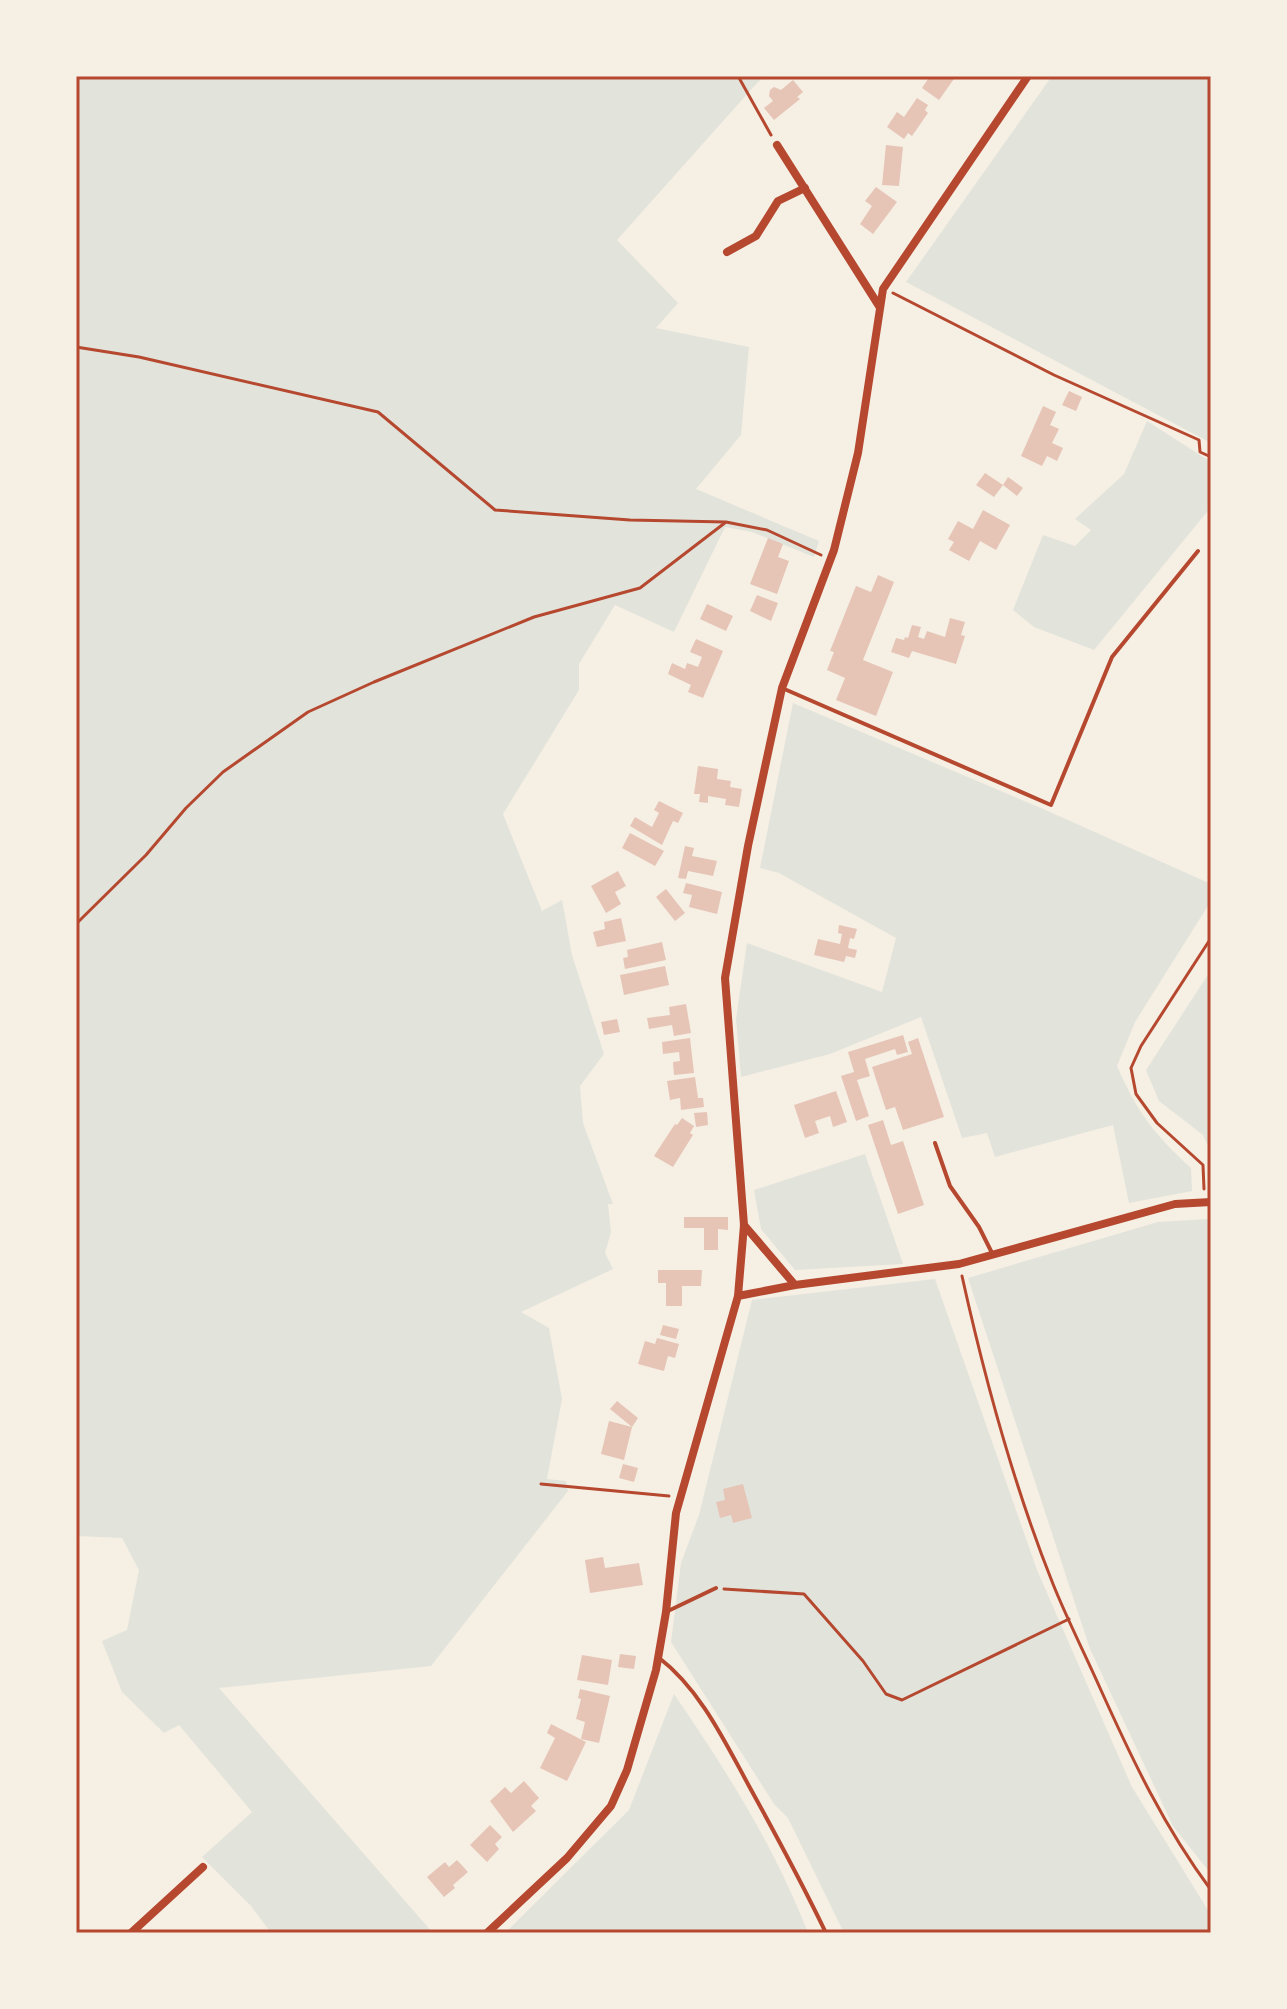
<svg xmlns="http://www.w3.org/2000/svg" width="1287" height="2009" font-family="Montserrat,sans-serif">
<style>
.green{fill:#e2e4dc}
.building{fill:#e6c5b7}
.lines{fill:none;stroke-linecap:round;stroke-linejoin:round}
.path{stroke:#b5482f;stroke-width:3}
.service{stroke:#b5482f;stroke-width:4}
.minor{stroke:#b5482f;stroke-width:8}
.neatline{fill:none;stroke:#b5482f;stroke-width:3}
</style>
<rect width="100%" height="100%" fill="#f6efe4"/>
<!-- green -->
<path class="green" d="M76,76H765L757,83L617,240L678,303L656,328L749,347L741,435L696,489L819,541L814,557L752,532L725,527L674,632L615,605L579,664V690L503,814L542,911L562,900L572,955L604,1054L580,1086L583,1123L613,1204H608L611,1232L605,1253L613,1269L521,1312L549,1328L562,1399L547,1479L566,1481L568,1491L431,1666L219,1688L433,1933H271L251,1906L202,1857L252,1812L179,1725L164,1733L122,1692L102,1641L127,1630L139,1570L122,1538L76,1536Z
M1052,76H1211V443L906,282Z
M1147,421L1211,462V507L1094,650L1034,627L1013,610L1043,535L1075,546L1091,530L1075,519L1124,474Z
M793,703L1041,808L1211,884V901L1135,1022L1117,1066C1137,1112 1154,1134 1191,1168L1192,1191L1129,1203L1113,1125L995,1157L987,1133L962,1138L921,1017L830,1054L741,1077L736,1019L747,943L882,992L896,938L779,873L760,868Z
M1211,970V1153L1203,1135L1159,1101L1146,1070Z
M865,1154L903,1264L795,1270L761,1229L754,1190Z
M1208,1219L1211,1221V1874L1173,1826L1090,1649L968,1278L1158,1222Z
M935,1279L1037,1570L1132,1787L1211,1915V1933H844L788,1818L774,1804L671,1642L681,1563L699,1515L752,1300Z
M674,1694C726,1770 775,1847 808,1933H505L629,1810Z"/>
<!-- building -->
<path class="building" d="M930,76H956L939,100L922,88Z
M793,80L803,92L797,97L800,99L774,120L764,108L773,101L769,96L770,90L774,87L781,90Z
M917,98L928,105L925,110L928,113L912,136L908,133L904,139L887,127L897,112L904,117Z
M886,145L903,147L899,186L882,185Z
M876,187L897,202L873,234L860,224L872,206L865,201Z
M1069,391L1082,397L1076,411L1062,405Z
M1043,406L1056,412L1050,425L1059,429L1052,443L1063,448L1057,461L1047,456L1042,466L1021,456Z
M985,473L1003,485L994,497L976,485Z
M1008,477L1023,488L1017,496L1003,485Z
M983,510L1010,525L996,550L980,541L969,561L949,550L954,542L948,539L958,521L973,529Z
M768,538L783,544L778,557L789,561L777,594L750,584Z
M878,575L894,582L863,660L893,672L876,716L836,700L845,678L827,670L834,652L830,651L856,586L871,592Z
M757,595L778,603L771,621L750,611Z
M707,604L733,616L726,631L700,619Z
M950,618L965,622L961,635L965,636L956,664L912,651L909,658L891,652L896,638L904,640L905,637L908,638L912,625L921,627L918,637L924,639L927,631L945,637Z
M696,639L723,651L703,698L688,692L691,685L668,674L672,663L685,669L687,663L698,667L702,657L690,652Z
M698,766L718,769L717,779L731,781L730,787L742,789L739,807L725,805L726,799L708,796V803L699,802L700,794H694Z
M659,801L683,813L678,823L673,821L662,845L630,826L635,817L652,827L659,813L654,810Z
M630,833L664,851L655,866L622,848Z
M685,846L694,848L692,856L717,861L713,876L688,871L686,879L678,878Z
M618,871L626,886L615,892L621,904L606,913L591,886Z
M686,883L722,892L717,914L689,907L692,895L683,893Z
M666,889L685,913L675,921L656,897Z
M621,918L626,941L597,947L593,932L605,929L604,922Z
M839,925L857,929L854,939L850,938L848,948L857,950L855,958L846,956L844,962L814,955L818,939L840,944L842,934L838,933Z
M662,942L666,960L625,969L623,958L628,957L627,950Z
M665,966L669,985L624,995L620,975Z
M686,1004L691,1033L674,1036L672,1025L649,1029L647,1018L670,1015L669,1007Z
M617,1019L620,1032L604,1035L601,1022Z
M903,1035L908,1052L897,1055L895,1049L865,1059L870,1076L857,1080L869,1116L856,1121L841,1076L854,1072L848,1052Z
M690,1038L694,1073L674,1075L673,1062L680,1061L679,1052L663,1054L662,1042Z
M918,1038L944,1117L903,1130L895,1107L886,1110L872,1067L912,1054L908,1042Z
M695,1077L698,1098H703L704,1107L681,1110L680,1098L670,1100L667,1081Z
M836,1091L847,1122L833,1127L830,1116L815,1121L819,1133L805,1138L794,1105Z
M707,1112L708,1125L696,1127L694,1113Z
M682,1118L694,1126L690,1133L693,1135L673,1167L654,1156L675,1124L677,1125Z
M883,1120L891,1145L903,1141L924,1205L898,1214L868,1125Z
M684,1217H728V1230L718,1229V1250H704V1228H684Z
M658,1270H702L701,1286H682V1306H666V1283H658Z
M663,1325L679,1329L676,1339L660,1335Z
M657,1338L679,1344L675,1358L668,1356L664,1371L638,1364L645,1341L655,1344Z
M617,1401L638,1418L632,1427L624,1460L601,1454L609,1421L632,1427L610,1409Z
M623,1464L638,1468L634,1482L619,1478Z
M743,1484L752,1518L733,1523L731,1515L720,1518L716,1502L725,1500L723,1489Z
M603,1557L605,1568L639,1563L643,1585L590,1593L585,1560Z
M620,1654L636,1656L634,1669L618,1667Z
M582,1655L612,1660L608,1685L577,1680Z
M580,1689L610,1696L599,1743L581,1739L585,1722L576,1719L581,1699L578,1698Z
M551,1724L586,1742L567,1781L540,1768L555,1738L547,1733Z
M524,1781L539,1798L531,1806L536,1811L513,1832L490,1801L505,1787L511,1793Z
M490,1825L502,1837L495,1844L499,1849L487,1862L470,1845Z
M457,1860L468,1872L453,1885L455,1888L444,1897L427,1877L445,1862L449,1867Z"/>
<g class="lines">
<!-- path -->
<path class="path" d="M738,76L771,135
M893,293L1054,375L1199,440L1200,452L1211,457
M76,347L139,357L378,412L495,510L630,520L726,522
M76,924L146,855L186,808L223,772L308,712L374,682L534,617L640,588L726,522L767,530L821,555
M1204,1189L1203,1165L1157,1123L1136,1094L1131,1068L1141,1046L1211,938
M962,1276C985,1380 1013,1484 1053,1584C1067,1619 1085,1654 1100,1688C1132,1759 1164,1827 1211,1890
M541,1484L669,1496
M724,1589L804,1594L863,1661L886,1694L902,1700L1069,1619"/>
<!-- service -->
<path class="service" d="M782,688L1051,805L1112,657L1198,551
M935,1143L950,1186L979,1227L992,1253
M668,1611L716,1588
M658,1657C700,1689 724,1740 749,1786C776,1835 802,1883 826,1933"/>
<!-- minor -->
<path class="minor" d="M777,145L879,306
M727,252L756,236L778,201L805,188
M744,1225L795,1285
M738,1296L795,1285L959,1264L1175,1204L1211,1202
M131,1933L203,1867
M487,1933L567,1858L611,1806L627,1770L656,1670L666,1612L676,1513L738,1296L744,1225L725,978L748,846L782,688L834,550L858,453L883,289L1028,76"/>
</g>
<!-- border -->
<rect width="1287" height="2009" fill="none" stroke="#f6efe4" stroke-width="156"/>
<rect x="78" y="78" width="1131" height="1853" class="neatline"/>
</svg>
